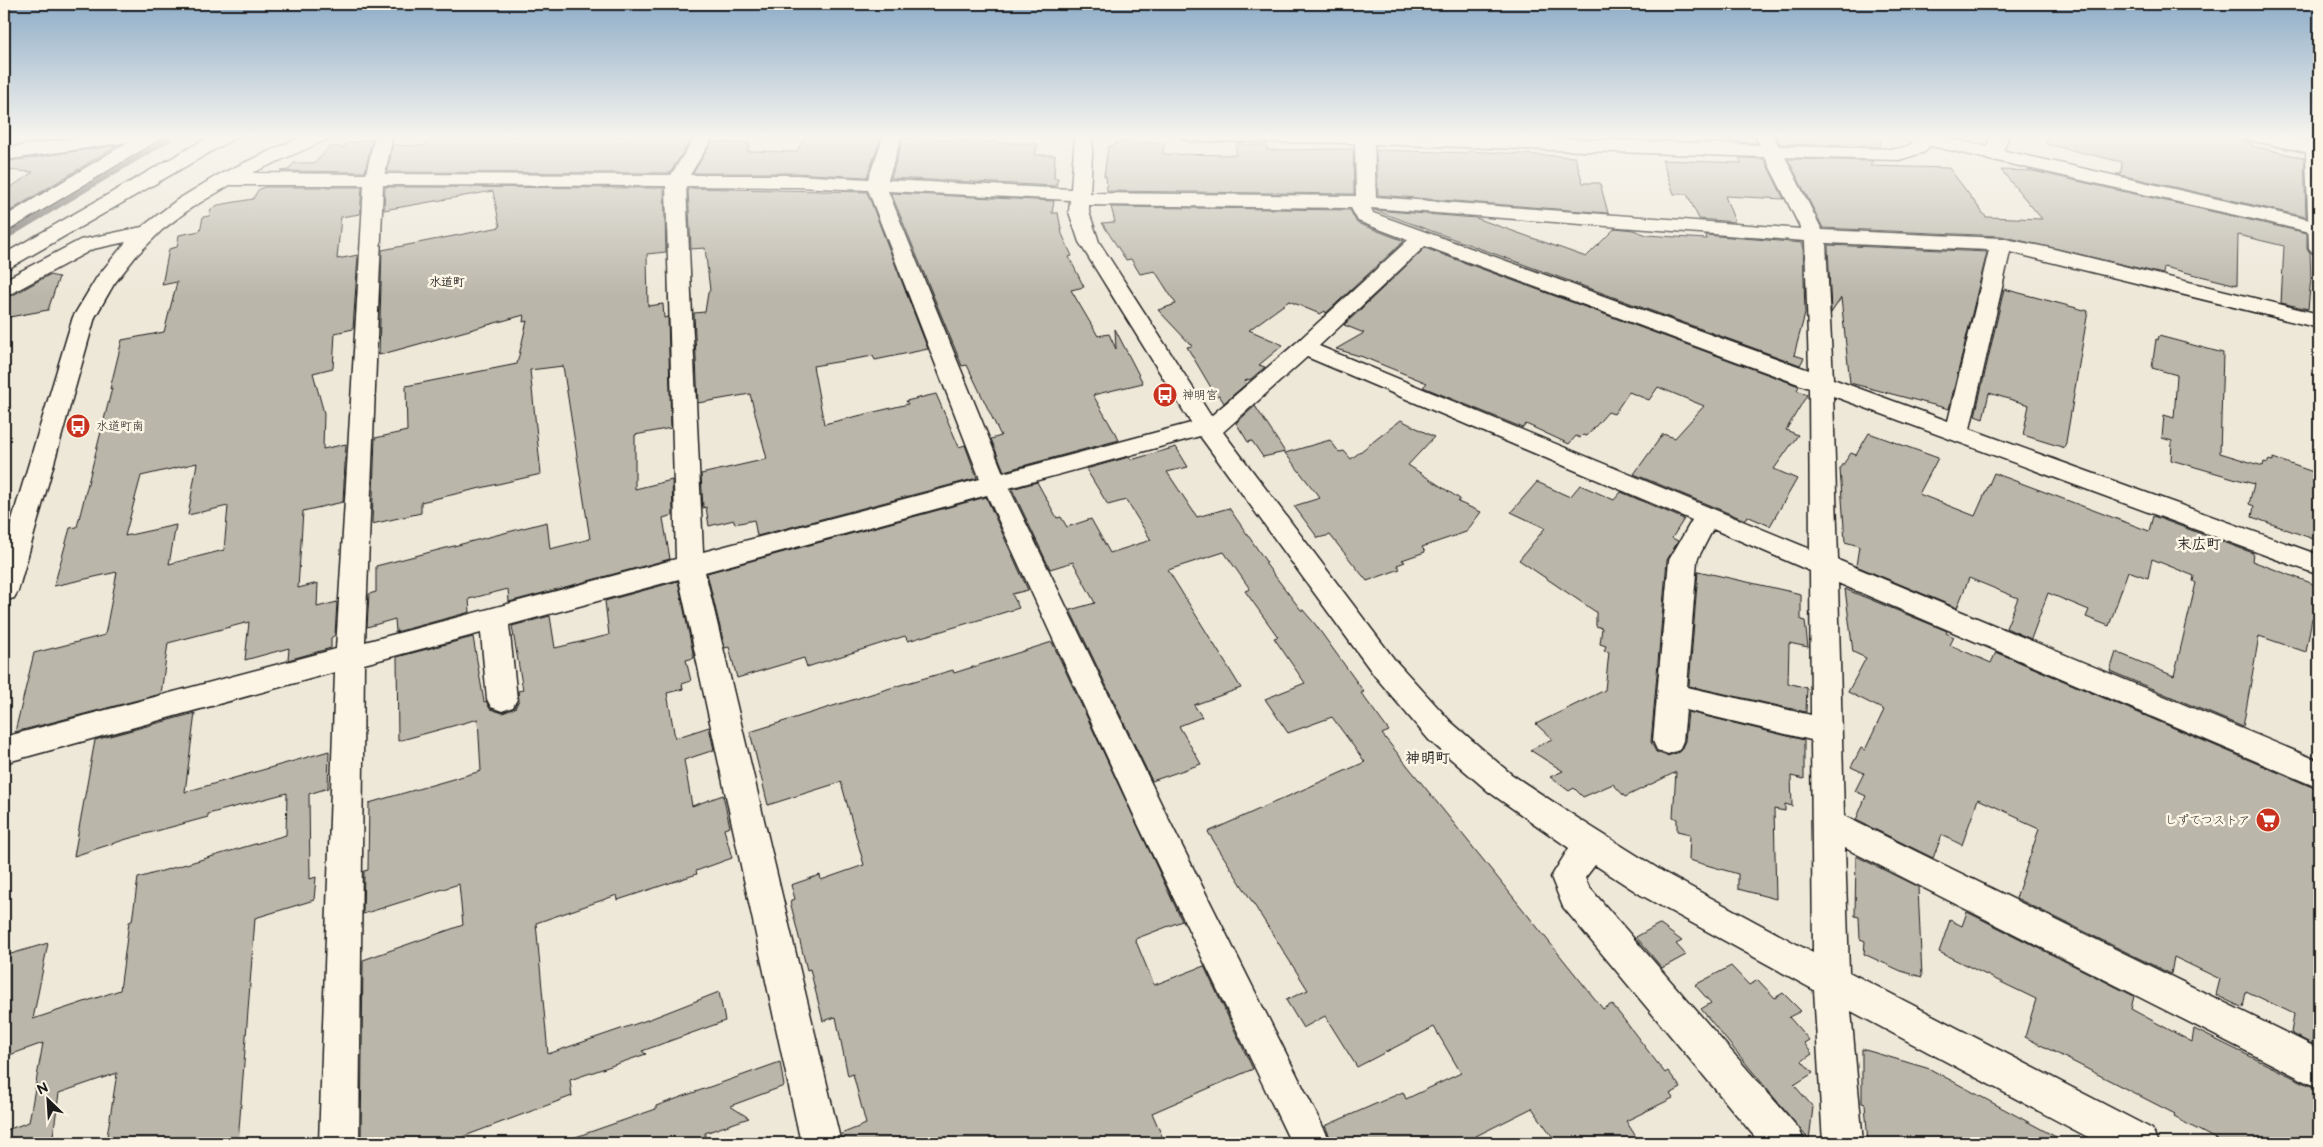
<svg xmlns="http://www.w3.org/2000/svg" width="2323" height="1147" font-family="'Balsamiq Sans','Klee One',sans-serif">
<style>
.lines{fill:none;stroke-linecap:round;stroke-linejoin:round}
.stream{stroke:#6f6c67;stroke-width:5.5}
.building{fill:#bab6aa;stroke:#1c1c1c;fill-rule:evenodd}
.minor-casing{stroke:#1c1c1c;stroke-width:3}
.major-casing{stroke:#1c1c1c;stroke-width:3}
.minor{fill:#fcf5e5;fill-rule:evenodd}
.major{fill:#fcf5e5;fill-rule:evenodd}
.labels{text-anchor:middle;stroke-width:5;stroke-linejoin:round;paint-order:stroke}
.far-quarter-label{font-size:12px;font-weight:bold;fill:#1c1c1c;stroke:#fcf5e5}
.poi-label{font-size:12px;fill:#1c1c1c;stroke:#fcf5e5;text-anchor:start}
.quarter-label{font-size:15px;font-weight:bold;fill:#1c1c1c;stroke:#fcf5e5}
</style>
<rect width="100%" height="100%" fill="#eee8d9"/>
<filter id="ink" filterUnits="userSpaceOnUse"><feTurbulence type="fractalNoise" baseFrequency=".02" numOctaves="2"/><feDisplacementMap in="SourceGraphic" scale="10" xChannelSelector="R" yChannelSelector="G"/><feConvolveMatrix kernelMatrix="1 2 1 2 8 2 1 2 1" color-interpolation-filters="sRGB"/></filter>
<g filter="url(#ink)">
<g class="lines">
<!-- stream -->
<path class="stream" d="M4,238L169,139"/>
</g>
<!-- building -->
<path class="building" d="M434,135L562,137L693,136L670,173L387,172L393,145L424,146Z
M805,135L881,138L867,177L796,173H693L712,142L751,143L747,151L797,152Z
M1729,135H1753L1757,143L1732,142Z
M1775,135H1863L1882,140L1879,147L1780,144Z
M2047,135H2220L2251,142L2252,146L2304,158L2306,217L2116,174H2121L2122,162L2046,144Z
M903,138L1038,144L1035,155H1055L1054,178H1058L1056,186L891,178Z
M372,140L365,172L280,171L288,170L294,163H315L329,147H345L346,143Z
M1119,142L1164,143L1163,154L1236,155V145H1267V150L1353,149L1354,194L1107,191L1106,176H1104L1108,147Z
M118,145L10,211H4V192L33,172L4,170V162Z
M1376,150L1468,153V151L1575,157L1583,183H1600L1608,213L1378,195Z
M1739,158L1764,159L1784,199L1725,196L1735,222L1699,219L1687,194H1674L1662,160L1742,163Z
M1788,159L1873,161L1870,166L1949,168L1986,217L2042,219L2001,170L2033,171L2307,233V248L2310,253L2311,278L2308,309L2281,303L2284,246L2238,235L2237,285L2164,267L2163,274L2001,236L1823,228Z
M265,187H362L360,214L341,217L337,259L358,255L353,329L335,333L333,368L313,373L324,413L323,449L346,444L343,502L303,511L298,588L318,583L317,607L337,602L335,635L331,638V648L288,660L289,648L245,660L249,622L168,643L161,694L15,732L34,653L105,635L117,572L54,586L70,528L77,527L112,388L110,389L122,340L164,332L177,282L162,285L169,249L177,247L179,235L200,231L203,217L209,216L211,209L218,205L253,199L258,190ZM197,463L188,515L228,506L224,550L169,564L176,525L125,536L141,476Z
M385,187L664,188L666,252L647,254L648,306L663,304L664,318L668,317L671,428L635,435V489L672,480L673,515L663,518L670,559L509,602L508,589L469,599L470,612L396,632L395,619L367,627L369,594L376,592V566L547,522L550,549L590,539L563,366L530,370L541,474L421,502V513L372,524L375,438L407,431L406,386L517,364L527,321L523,322L524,315L379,355L382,250L500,227L493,191L384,210Z
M688,188L867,192L928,349L875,360L873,356L813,366L824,424L908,404L906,401L936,394L959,447L965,445L977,478L757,536L754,520L735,524L734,520L709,526L706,507L703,508L701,474L767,459L750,394L698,403L694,313L705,312L708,293L710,290L705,248L691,249Z
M891,193L1054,201L1052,213H1058L1062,234L1072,256L1069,257L1084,287L1071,290L1098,336L1109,334L1116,349L1115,329L1143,383L1093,395L1119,440L1004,471L991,439L1001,436L967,365L962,366Z
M1111,207L1350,210L1357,223L1404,241L1326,313L1325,311L1320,314L1289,301L1249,330L1283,345L1259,365L1265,367L1251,379L1244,381L1246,384L1224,403L1219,395L1216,396L1187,347L1192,346L1158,310L1176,304L1155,271L1140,274L1131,259L1126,260L1102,223L1115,222Z
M1374,210L1476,218L1586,257L1615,228L1633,230L1647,235L1690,238L1707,239L1706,235L1803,243L1805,314L1794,355L1804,358L1800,365Z
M1828,245L1987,252L1949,409L1850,383L1841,298L1831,313Z
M1425,248L1799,386L1797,390L1807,395L1786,430L1798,435L1774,469L1797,479L1770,526L1747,516L1745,520L1634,474L1663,434L1675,438L1704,406L1658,387L1649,400L1629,392L1614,414L1608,412L1587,436L1583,435L1580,438L1576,436L1569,444L1526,424L1523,428L1423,387L1427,383L1363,357L1336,349L1364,333L1344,325Z
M49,275L59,277L48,310L4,318V296L13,295Z
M2004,289L2088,311L2065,448L2023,435L2029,405L1989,393L1983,419L1975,416Z
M2159,336L2223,353L2220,453L2263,466L2264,462L2268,463V460L2273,461V458L2319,474V541L2252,517L2254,506L2249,504L2254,484L2171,460L2172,441L2162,438L2164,415L2174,418L2177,375L2152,368L2156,339L2158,340Z
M1255,406L1285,452L1263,457L1252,441L1248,442L1236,423Z
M1401,420L1434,437L1408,465L1460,499L1458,502L1481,512L1466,532L1422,547L1425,552L1402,560L1405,562L1397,565L1400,569L1367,581L1330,535L1318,538L1294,506L1320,498L1285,453L1330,440L1339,452L1344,451L1351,459Z
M1869,433L1938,458L1919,494L1975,516L1994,473L2149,531L2153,516L2253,553L2252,561L2319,586V621L2312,618L2306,652L2259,636L2243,727L2110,671L2116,652L2174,676L2196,583L2193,581L2194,576L2152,559L2148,578L2128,571L2109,626L2086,617L2089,610L2048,593L2031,639L2006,628L2018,598L1969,578L1957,608L1856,566L1859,546L1845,542L1840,469L1851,453L1856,455Z
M1176,447L1188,467L1167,472L1197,517L1229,508L1267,563H1265L1301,610H1303L1315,624L1364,692L1361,693L1389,731L1382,734L1603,1009L1612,1004L1665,1073L1668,1071L1681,1088L1670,1094L1673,1098L1626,1121L1640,1143H1557L1532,1108L1476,1136L1480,1143H1333L1325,1126L1403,1092L1406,1099L1461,1073L1434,1027L1357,1067L1325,1016L1303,1028L1286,1000L1308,990L1208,832L1365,762L1332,717L1288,733L1265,699L1305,683L1274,638L1278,637L1245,591L1250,589L1224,552L1168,570L1241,688L1194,705L1202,717L1179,726L1201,764L1152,781L1070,610L1095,603L1073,562L1050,569L1012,489L1037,482L1057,518L1061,517L1067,527L1091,519L1110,553L1151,540L1126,500L1108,505L1086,469L1129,457L1131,460Z
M1537,482L1570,497L1580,485L1614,500L1621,492L1684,519L1672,538L1678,541L1667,560L1651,742L1656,752L1667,756L1680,752L1685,741L1688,712L1804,740V779L1791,776L1792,806L1785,804V811L1774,809L1776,899L1738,889V874L1689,860L1690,834L1677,831V819L1673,817L1676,772L1625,797L1613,784L1583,797L1574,788L1569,791L1550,777L1563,771L1530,750L1552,739L1536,724L1605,690L1609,652L1604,651L1606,646L1600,644L1602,628L1596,626V612L1519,560L1545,528L1511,512Z
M986,497L1028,590L1012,594L1019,608L908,641L905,636L807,667L804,658L737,678L729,647L725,648L707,573Z
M1698,571L1801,594V620L1805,621L1808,647L1789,643L1788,683L1807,688L1806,712L1689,686Z
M678,581L694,658L686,660L691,681L682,684L683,689L667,693L675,738L709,727L714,750L684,760L692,806L723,795L730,827L724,829L732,858L696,871L697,874L618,900L617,895L536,923L548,1054L650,1019L719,992L725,1021L642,1051L646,1054L570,1080L572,1096L446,1143H361L363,960L463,925L459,884L363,914L364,871L368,870L369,803L481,771L478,719L398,741L397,657L473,637L484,702L486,701L490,709L503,713L515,708L519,700L518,691L523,690L512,626L550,616L555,648L609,635L605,601Z
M1845,589L1947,631L1946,633L1954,637L1950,645L1991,663L1996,652L2319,790V1035L2313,1032L2312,1044L2291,1033L2294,1014L2246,991L2243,1008L2216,995L2220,979L2174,957L2171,974L2016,898L2039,829L2019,820L2020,818L1978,799L1962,845L1942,835L1933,858L1856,820L1866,796L1855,791L1864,773L1851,767L1861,748L1865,750L1884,710L1848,692L1866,658L1853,652Z
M1052,642L1182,921L1135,939L1154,985L1204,966L1253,1069L1152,1113L1165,1143H843L841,1134L866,1124L853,1074L848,1076L836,1017L823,1021L810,969L807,970L790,901L795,899L791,885L820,875L821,880L864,865L841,782L768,805L750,732L897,686L953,670L954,673Z
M195,713L185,792L329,751L328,788L309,794L310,879L316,877L314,900L255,918L238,1143H106L117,1073L59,1093L52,1143H4V1131L29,1122L43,1043L4,1057V956L48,943L33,1019L120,990L129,922L132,921L138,878L286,835L287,793L208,814V817L127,839L74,856L95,740Z
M1856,856L1918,887L1922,977L1901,971L1864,954L1865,941L1860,939L1859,917L1855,916Z
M1967,912L2134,996L2131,1009L2192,1042L2194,1029L2319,1090V1143H2223L2174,1117L2175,1114L2025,1037L2036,999L1939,952L1950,920L1962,926Z
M1659,924L1682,941L1676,944L1686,955L1662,968L1636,937Z
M1731,966L1749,985L1758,980L1775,998L1783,993L1801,1011L1789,1017L1809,1040L1804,1043L1812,1054L1802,1061L1813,1073L1794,1085L1813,1107L1809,1140L1701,1009L1711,1003L1695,985Z
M1862,1049L1930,1069L2067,1143H1868L1865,1104L1862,1103Z
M780,1062L784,1086L730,1106L749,1118L705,1133L706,1143H567V1140L656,1109V1106Z"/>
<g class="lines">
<defs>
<path id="minor" d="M96,135H162L160,139L11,229L4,231V217L128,142L4,160V148Z
M212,135H235L233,139L11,267L4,269V254Z
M305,135H330L328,139L252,173L366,174L375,135H393L385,174L671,175L696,135H714L690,175H796L868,179L884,135H902L888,180L1071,189L1075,135H1093L1090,193L1356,196L1355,143L1189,141L1182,139L1180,135H1456L1760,145L1755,135H1773L1779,146L1893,149C1904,148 1913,146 1919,135H1937L1925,152L1899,160L1785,157L1822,230L2001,238L2050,248L2319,314V328L2010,252L1970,429L2319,555V575L1833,396L1838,560L2319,761V788L1838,583L1844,816L2319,1049V1088L1845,848L1849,972L2152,1129L2158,1143H2099L1851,1011L1863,1143H1823L1814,990L1641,895L1595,865L1585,878L1589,887L1799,1129L1805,1143H1760L1563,907L1551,877L1569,848L1489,792L1429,740L1374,675L1200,436L1009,488L1166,814L1331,1143H1291L1137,822L987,495L705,572L841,1143H801L679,579L509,625L517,699L513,707L502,711L491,707L487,699L481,633L364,664L359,1143H319L335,672L4,763V737L336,649L364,185H230L191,208L162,230L136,256L114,284L95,317L18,591L14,598L4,601V546L73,317L97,277L126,242L93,249L12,293L4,294V280L80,240L142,227L177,200L218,175ZM1374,144L1765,157L1801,229L1376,197ZM383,185L666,186L676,559L365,642ZM686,186L796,187L868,190L980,479L703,552ZM888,191L1070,200L1069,212L1079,242L1191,423L1003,473ZM1089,205L1351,208L1358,221L1408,240L1296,343L1211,416L1099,242L1089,212ZM1371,208L1805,241L1809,370L1373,213ZM1826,243L1989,250L1948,421L1833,379ZM1425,246L1809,388L1810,549L1319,346ZM1307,357L1692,520L1669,560L1653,741L1657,750L1668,754L1679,750L1683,741L1686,710L1811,740L1813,953L1665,873L1582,821L1511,774L1451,722L1394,659L1223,432ZM1713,529L1810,571L1811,715L1687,687L1697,560Z
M1991,135H2009L2000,159L1993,161L1986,159L1984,155Z
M2243,135H2281L2319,143V254L2312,252L2309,248L2306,152L2245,139Z"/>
<path id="major" d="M1900,135H1935L2319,222V234L1909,141L1902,139Z"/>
</defs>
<!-- minor casing -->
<use href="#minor" class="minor-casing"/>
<!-- major casing -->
<use href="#major" class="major-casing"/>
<!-- minor -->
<use href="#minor" class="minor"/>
<!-- major -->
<use href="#major" class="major"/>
</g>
</g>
<!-- sky -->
<linearGradient id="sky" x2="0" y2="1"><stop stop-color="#8eadc8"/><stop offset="0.46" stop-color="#f7f5ee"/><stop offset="1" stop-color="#f7f5ee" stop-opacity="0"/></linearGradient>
<rect width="2323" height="296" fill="url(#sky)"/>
<!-- icons -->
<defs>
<symbol id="bus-disc" viewBox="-11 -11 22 22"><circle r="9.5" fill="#c8321e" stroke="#fcf5e5"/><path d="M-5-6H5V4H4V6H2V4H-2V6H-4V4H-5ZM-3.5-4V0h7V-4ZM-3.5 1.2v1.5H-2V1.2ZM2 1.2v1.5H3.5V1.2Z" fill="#fff"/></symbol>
<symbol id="supermarket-disc" viewBox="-11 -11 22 22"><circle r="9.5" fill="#c8321e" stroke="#fcf5e5"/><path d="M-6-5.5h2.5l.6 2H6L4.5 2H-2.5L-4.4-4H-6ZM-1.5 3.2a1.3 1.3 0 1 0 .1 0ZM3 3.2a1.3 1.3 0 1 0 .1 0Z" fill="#fff"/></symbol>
</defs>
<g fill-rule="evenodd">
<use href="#bus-disc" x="1151" y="381" width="28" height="28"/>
<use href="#bus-disc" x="64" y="412" width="28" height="28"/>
<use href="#supermarket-disc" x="2254" y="806" width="28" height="28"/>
</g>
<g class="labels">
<!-- far-quarter labels -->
<g class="far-quarter-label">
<text x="447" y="286">水道町</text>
</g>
<!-- poi labels -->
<g class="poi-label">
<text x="1182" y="399">神明宮</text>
<text x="96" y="430">水道町南</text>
<text x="2250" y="824" text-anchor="end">しずてつストア</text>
</g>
<!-- quarter labels -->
<g class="quarter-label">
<text x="2199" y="549">末広町</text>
<text x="1428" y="763">神明町</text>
</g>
</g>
<!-- margin -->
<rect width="2323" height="1147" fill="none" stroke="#fcf5e5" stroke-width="20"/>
<rect x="10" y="10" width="2303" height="1127" fill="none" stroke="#1c1c1c" stroke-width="2" filter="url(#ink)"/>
<!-- north arrow -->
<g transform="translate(48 1100) rotate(335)" stroke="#fcf5e5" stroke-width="4" paint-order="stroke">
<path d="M0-4L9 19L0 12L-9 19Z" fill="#1c1c1c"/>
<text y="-8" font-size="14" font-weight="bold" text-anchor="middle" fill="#1c1c1c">N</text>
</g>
</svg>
